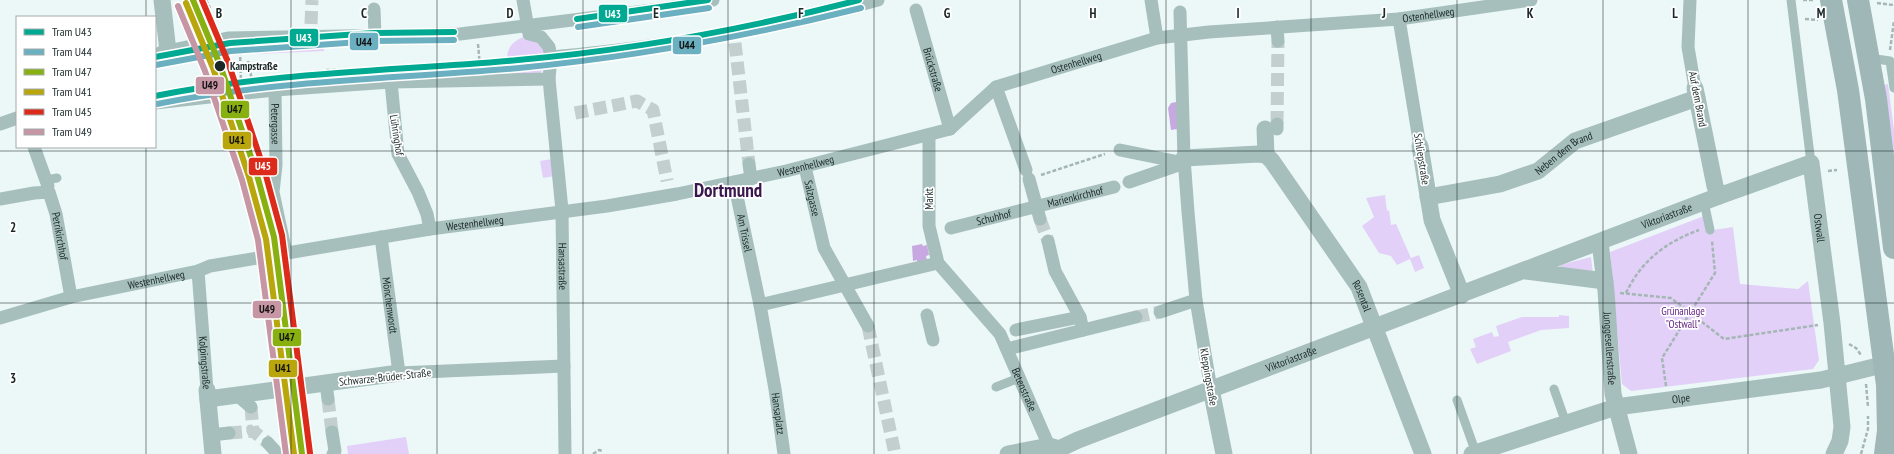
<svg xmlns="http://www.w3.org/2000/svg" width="1894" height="454" font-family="'PT Sans Narrow',sans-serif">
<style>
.green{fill:#e3d0f8}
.water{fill:#c7a8e1}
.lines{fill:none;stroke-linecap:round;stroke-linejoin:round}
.pedestrian-tunnel{stroke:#c2cfce;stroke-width:13;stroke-dasharray:13 6;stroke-linecap:butt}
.path{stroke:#a4b7b5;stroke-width:2.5;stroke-dasharray:4 2;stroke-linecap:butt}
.service{stroke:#a6bfbd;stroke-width:9}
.pedestrian{stroke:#a6bfbd;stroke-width:13}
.minor{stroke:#a6bfbd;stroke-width:17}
.primary{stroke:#9fb7b6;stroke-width:22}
.tram-1-casing{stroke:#fff;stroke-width:9}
.tram-2-casing{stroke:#fff;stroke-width:9}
.tram-3-casing{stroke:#fff;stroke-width:9}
.tram-4-casing{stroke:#fff;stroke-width:9}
.tram-5-casing{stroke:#fff;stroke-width:9}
.tram-6-casing{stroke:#fff;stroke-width:9}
.tram-1{stroke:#00a991;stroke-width:6}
.tram-2{stroke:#6bb0c0;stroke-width:6}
.tram-3{stroke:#88b011;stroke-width:6}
.tram-4{stroke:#b8a60c;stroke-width:6}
.tram-5{stroke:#dc2a1b;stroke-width:6}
.tram-6{stroke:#c696a4;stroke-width:6}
.grid{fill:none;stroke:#1a2928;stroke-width:1;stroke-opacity:0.55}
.stop-dot{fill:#1a2928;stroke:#fff;stroke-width:1.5}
.labels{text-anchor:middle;stroke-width:3.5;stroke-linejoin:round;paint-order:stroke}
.street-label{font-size:11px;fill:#1a2928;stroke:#fff}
.stop-label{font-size:11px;font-weight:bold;fill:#1a2928;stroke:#fff;text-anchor:start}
.park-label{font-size:11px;fill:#5e1e7f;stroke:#fff}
.town-label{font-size:19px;font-weight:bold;fill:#39164c;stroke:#fff}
.grid-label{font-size:13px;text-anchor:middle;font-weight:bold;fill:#1a2928;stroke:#fff;stroke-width:3.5;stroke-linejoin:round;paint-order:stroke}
.line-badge{stroke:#fff;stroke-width:1.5}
.badge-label{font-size:11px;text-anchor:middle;font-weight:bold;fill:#fff}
.pale-badge-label{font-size:11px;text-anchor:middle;font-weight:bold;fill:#111}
</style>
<rect width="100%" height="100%" fill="#ecf8f7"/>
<!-- green -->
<path class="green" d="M524,37H530L546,49L543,70L540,73H515C501,60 507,42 524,37Z
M324,44V51L257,54V46Z
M1888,84L1894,130V161L1884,85Z
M558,158L560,175L543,178L540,161Z
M1385,195L1387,211L1389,210L1391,225L1396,224L1411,258L1419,255L1424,268L1415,272L1410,259L1397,265L1391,256L1379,253L1362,226L1374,217L1366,198Z
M1704,216L1707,231L1733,227L1740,284L1798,289L1808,281L1819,360L1813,369L1631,391L1622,384L1610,252Z
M1591,257L1593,274L1562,269L1560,265Z
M1559,315L1569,316V328L1541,330L1508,342L1511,351L1477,364L1470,349L1476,347L1473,339L1492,332L1494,337L1499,336L1496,326L1522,317H1559Z
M406,437L409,454H348L347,446Z"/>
<!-- water -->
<path class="water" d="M1176,102L1183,128L1171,130L1168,108L1171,103Z
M922,244L923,246L927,245L929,255L926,256L927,260L917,262V260L913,261L912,246Z"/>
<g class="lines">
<!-- pedestrian-tunnel -->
<path class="pedestrian-tunnel" d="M311,24L312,0
M735,43L749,164
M575,113L637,101L653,110L667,181
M1277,124L1278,41
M1040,219L1048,241
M1136,317L1160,312
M868,326L895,454
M328,399L332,432
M251,407L253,431L268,443
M229,433L253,431"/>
<!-- path -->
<path class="path" d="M199,0L204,11
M206,0L210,8
M1803,0H1814
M1877,3L1894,5
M1805,19L1818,20
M478,44L480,67
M1890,50L1894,21
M240,51L241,82
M248,61L252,80
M210,70L211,84
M326,70H355
M1828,171L1837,170
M1041,175L1105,154
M1620,293L1671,298L1724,339L1818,325
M1626,293C1641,261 1666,242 1699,230
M1849,344L1856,348L1861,355
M1866,384L1868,407
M1666,386L1662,358L1715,273L1712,241
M593,454L599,450L603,451
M1861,454L1868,429V416"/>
<!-- service -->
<path class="service" d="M1791,0L1811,163
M1869,58L1890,61L1894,88
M46,180L57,178
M1704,202L1710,230
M996,387L1019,378
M283,388L294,375
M1554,389L1566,423
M1457,400L1476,453"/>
<!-- pedestrian -->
<g class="pedestrian">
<path id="s1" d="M523,0L529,34L541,37L549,47L551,57L549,79L562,210L565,454"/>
<path d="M1151,0L1157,38"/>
<path d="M1690,0L1688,47L1695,88"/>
<path d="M374,9L375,35"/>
<path id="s2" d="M916,10L950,129"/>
<path d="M1180,12L1184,158L1188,212L1196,300L1211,389"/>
<path d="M1399,19L1420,146"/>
<path d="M1277,27L1278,41"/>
<path d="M168,51L228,38L460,34L669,8L713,0"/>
<path d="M551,57C661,47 771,30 878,0"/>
<path d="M391,82L398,154L418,192L427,214L430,229"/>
<path d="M996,87L1026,170"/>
<path id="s3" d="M275,90L276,165L273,192L286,253"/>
<path d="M155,103L275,90L391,82L549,79"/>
<path d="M0,124L17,118"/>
<path d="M1277,129V124"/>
<path id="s4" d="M929,135V226L938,263L1000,334L1049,446"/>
<path d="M34,147L48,186"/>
<path d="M1120,150L1184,163"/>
<path d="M749,164L751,179"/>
<path id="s5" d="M805,167L824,248L868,326"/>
<path d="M1029,179L1040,219"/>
<path id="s6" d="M734,182L760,305L938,263"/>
<path d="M1129,182L1184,163"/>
<path id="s7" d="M0,199L34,193L49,192L56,214L71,297"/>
<path id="s8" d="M951,228L1114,187"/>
<path id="s9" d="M381,237L399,373L564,366"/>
<path d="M1048,241L1055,271L1080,317L1083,330"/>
<path id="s10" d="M198,271L207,390"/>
<path id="s11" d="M760,305L775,389L784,454"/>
<path d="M1160,312L1196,300"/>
<path d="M927,315L933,340"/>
<path id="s12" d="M0,318L71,297L198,271L210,266L430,229L607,206L677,194L786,171L950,129L996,87L1157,38L1209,32L1399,19L1531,0"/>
<path d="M1016,330L1080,317"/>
<path d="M1007,349L1136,317"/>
<path d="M326,383L328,399"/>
<path d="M237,395L251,407"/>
<path d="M332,432L335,451L333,454"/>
<path d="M211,435L229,433"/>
<path d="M268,443L278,454"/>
</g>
<!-- minor -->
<g class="minor">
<path d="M162,0L168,51"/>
<path d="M155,58L168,51"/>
<path d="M1695,88L1715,186L1719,196"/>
<path d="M1265,129L1266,155"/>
<path d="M1420,146L1432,220L1462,295"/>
<path id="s13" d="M1184,158L1258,154L1266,155L1272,161L1359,287L1423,454"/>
<path id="s14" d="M1428,197L1500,184L1538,171L1575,141L1697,98"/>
<path id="s15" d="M1600,242L1606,291L1613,394L1629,454"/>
<path d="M1526,271L1605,281"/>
<path d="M1211,389L1224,454"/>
<path d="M207,390L213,454"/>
<path d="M208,399L399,373"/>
<path id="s16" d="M1059,449L1078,440L1719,196L1811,163L1832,323L1842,427L1840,441L1834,454"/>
<path d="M1008,454L1049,446L1059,449"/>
<path id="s17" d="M1472,454L1616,407L1821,380L1894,362"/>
</g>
<!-- primary -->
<path class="primary" d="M1831,0L1848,90L1887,385L1888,431L1885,454
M1858,0L1876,99L1894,248"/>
<defs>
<path id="tram-1" d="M577,19L708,0
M155,57L230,43L374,33L454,32
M155,96C276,72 396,71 518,60C633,50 747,29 859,0"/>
<path id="tram-2" d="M578,27L709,8
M156,65L231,51L374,41L454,40
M157,104C278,80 397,79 519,68C635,57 749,36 861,8"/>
<path id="tram-3" d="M193,0L220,65L257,175L274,237L302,454"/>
<path id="tram-4" d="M186,3L213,68L249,177L266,239L294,454"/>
<path id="tram-5" d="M202,0L228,62L265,172L282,235L310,453"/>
<path id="tram-6" d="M178,6L205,71L242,180L258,240L286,454"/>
</defs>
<!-- tram-1 casing -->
<use href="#tram-1" class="tram-1-casing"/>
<!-- tram-2 casing -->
<use href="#tram-2" class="tram-2-casing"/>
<!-- tram-3 casing -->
<use href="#tram-3" class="tram-3-casing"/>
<!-- tram-4 casing -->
<use href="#tram-4" class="tram-4-casing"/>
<!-- tram-5 casing -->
<use href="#tram-5" class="tram-5-casing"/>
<!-- tram-6 casing -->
<use href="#tram-6" class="tram-6-casing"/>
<!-- tram-1 -->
<use href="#tram-1" class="tram-1"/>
<!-- tram-2 -->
<use href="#tram-2" class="tram-2"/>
<!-- tram-3 -->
<use href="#tram-3" class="tram-3"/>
<!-- tram-4 -->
<use href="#tram-4" class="tram-4"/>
<!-- tram-5 -->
<use href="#tram-5" class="tram-5"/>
<!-- tram-6 -->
<use href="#tram-6" class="tram-6"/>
</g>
<!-- grid -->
<path class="grid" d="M146,0V17M291,0V454M437,0V454M583,0V454M728,0V454M874,0V454M1020,0V454M1166,0V454M1311,0V454M1457,0V454M1603,0V454M1748,0V454M146,147V454M0,151H1894M0,303H1894"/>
<!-- markers -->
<circle class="stop-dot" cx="220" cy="66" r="6"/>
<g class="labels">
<!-- street labels -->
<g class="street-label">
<text dy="4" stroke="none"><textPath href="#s12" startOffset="1473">Ostenhellweg</textPath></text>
<text dy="4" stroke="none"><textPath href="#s12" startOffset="1116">Ostenhellweg</textPath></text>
<text dy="4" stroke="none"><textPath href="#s2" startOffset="62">Brückstraße</textPath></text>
<text transform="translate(1698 99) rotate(79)" y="4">Auf dem Brand</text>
<text dy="4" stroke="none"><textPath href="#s3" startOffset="34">Petergasse</textPath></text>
<text transform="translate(397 135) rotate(81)" y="4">Lühringhof</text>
<text dy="4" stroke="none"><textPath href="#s14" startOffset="145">Neben dem Brand</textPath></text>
<text transform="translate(1422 159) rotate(81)" y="4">Schliepstraße</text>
<text dy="4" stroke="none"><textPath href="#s12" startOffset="821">Westenhellweg</textPath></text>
<text dy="4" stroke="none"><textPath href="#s8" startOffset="128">Marienkirchhof</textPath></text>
<text dy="4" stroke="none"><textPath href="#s5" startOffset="32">Salzgasse</textPath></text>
<text transform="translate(929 199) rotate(-90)" y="4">Markt</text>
<text dy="4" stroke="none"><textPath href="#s16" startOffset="651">Viktoriastraße</textPath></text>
<text dy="4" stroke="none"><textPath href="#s8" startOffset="44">Schuhhof</textPath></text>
<text dy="4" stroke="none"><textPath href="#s12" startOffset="485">Westenhellweg</textPath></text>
<text dy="4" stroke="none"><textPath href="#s16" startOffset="870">Ostwall</textPath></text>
<text dy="4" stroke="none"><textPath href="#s6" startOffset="52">Am Trissel</textPath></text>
<text dy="4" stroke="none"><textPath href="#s7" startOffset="95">Petrikirchhof</textPath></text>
<text dy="4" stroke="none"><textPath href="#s1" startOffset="280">Hansastraße</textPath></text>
<text dy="4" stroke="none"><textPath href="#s12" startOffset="161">Westenhellweg</textPath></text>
<text dy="4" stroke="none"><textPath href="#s13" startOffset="253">Rosental</textPath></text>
<text dy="4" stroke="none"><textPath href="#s9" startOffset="69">Mönchenwordt</textPath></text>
<text dy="4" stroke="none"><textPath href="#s15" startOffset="107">Junggesellenstraße</textPath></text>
<text dy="4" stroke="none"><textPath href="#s16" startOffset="249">Viktoriastraße</textPath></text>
<text dy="4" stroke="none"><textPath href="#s10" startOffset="92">Kolpingstraße</textPath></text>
<text transform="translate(385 377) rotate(-6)" y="4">Schwarze-Brüder-Straße</text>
<text transform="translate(1209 377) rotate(80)" y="4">Kleppingstraße</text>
<text dy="4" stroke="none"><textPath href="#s4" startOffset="284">Betenstraße</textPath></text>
<text dy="4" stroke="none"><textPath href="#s17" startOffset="217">Olpe</textPath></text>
<text dy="4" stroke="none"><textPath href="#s11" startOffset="110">Hansaplatz</textPath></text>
</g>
<!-- stop labels -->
<g class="stop-label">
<text x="230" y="70">Kampstraße</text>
</g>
<!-- park labels -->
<g class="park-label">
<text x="1683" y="315">Grünanlage<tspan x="1683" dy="13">"Ostwall"</tspan></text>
</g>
<!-- town labels -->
<g class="town-label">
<text x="728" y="197">Dortmund</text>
</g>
</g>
<g class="grid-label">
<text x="219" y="18">B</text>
<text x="364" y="18">C</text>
<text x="510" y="18">D</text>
<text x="656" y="18">E</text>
<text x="801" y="18">F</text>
<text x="947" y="18">G</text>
<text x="1093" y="18">H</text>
<text x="1238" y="18">I</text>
<text x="1384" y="18">J</text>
<text x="1530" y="18">K</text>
<text x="1675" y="18">L</text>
<text x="1821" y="18">M</text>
<text x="13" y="232">2</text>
<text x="13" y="383">3</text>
</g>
<g class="line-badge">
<rect x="598" y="4" width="30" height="19" rx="4" fill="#00a991"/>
<rect x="289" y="28" width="30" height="19" rx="4" fill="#00a991"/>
<rect x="349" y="32" width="30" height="19" rx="4" fill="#6bb0c0"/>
<rect x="672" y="36" width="30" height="19" rx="4" fill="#6bb0c0"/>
<rect x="195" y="76" width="30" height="19" rx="4" fill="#c696a4"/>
<rect x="220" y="100" width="30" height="19" rx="4" fill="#88b011"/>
<rect x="222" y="131" width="30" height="19" rx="4" fill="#b8a60c"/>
<rect x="248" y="157" width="30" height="19" rx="4" fill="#dc2a1b"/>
<rect x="252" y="300" width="30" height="19" rx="4" fill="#c696a4"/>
<rect x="272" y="328" width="30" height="19" rx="4" fill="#88b011"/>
<rect x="268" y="359" width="30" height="19" rx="4" fill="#b8a60c"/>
</g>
<g class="badge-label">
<text x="613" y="18">U43</text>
<text x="304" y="42">U43</text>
<text x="263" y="170">U45</text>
</g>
<g class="pale-badge-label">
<text x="364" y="46">U44</text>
<text x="687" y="49">U44</text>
<text x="210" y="89">U49</text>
<text x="235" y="113">U47</text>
<text x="237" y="144">U41</text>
<text x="267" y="313">U49</text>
<text x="287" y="341">U47</text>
<text x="283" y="372">U41</text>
</g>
<!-- legend -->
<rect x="16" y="16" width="140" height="132" fill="#ffffff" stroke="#a3a9a9"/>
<rect x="24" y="29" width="20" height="6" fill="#00a991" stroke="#a3a9a9"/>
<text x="52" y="36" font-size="12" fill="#1a2928">Tram U43</text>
<rect x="24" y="49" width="20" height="6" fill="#6bb0c0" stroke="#a3a9a9"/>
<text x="52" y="56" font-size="12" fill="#1a2928">Tram U44</text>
<rect x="24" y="69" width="20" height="6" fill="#88b011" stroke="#a3a9a9"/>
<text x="52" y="76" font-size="12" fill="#1a2928">Tram U47</text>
<rect x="24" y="89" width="20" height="6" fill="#b8a60c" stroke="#a3a9a9"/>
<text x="52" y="96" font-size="12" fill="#1a2928">Tram U41</text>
<rect x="24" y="109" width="20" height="6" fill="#dc2a1b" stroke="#a3a9a9"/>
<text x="52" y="116" font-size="12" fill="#1a2928">Tram U45</text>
<rect x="24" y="129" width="20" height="6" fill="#c696a4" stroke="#a3a9a9"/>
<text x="52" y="136" font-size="12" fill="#1a2928">Tram U49</text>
</svg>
